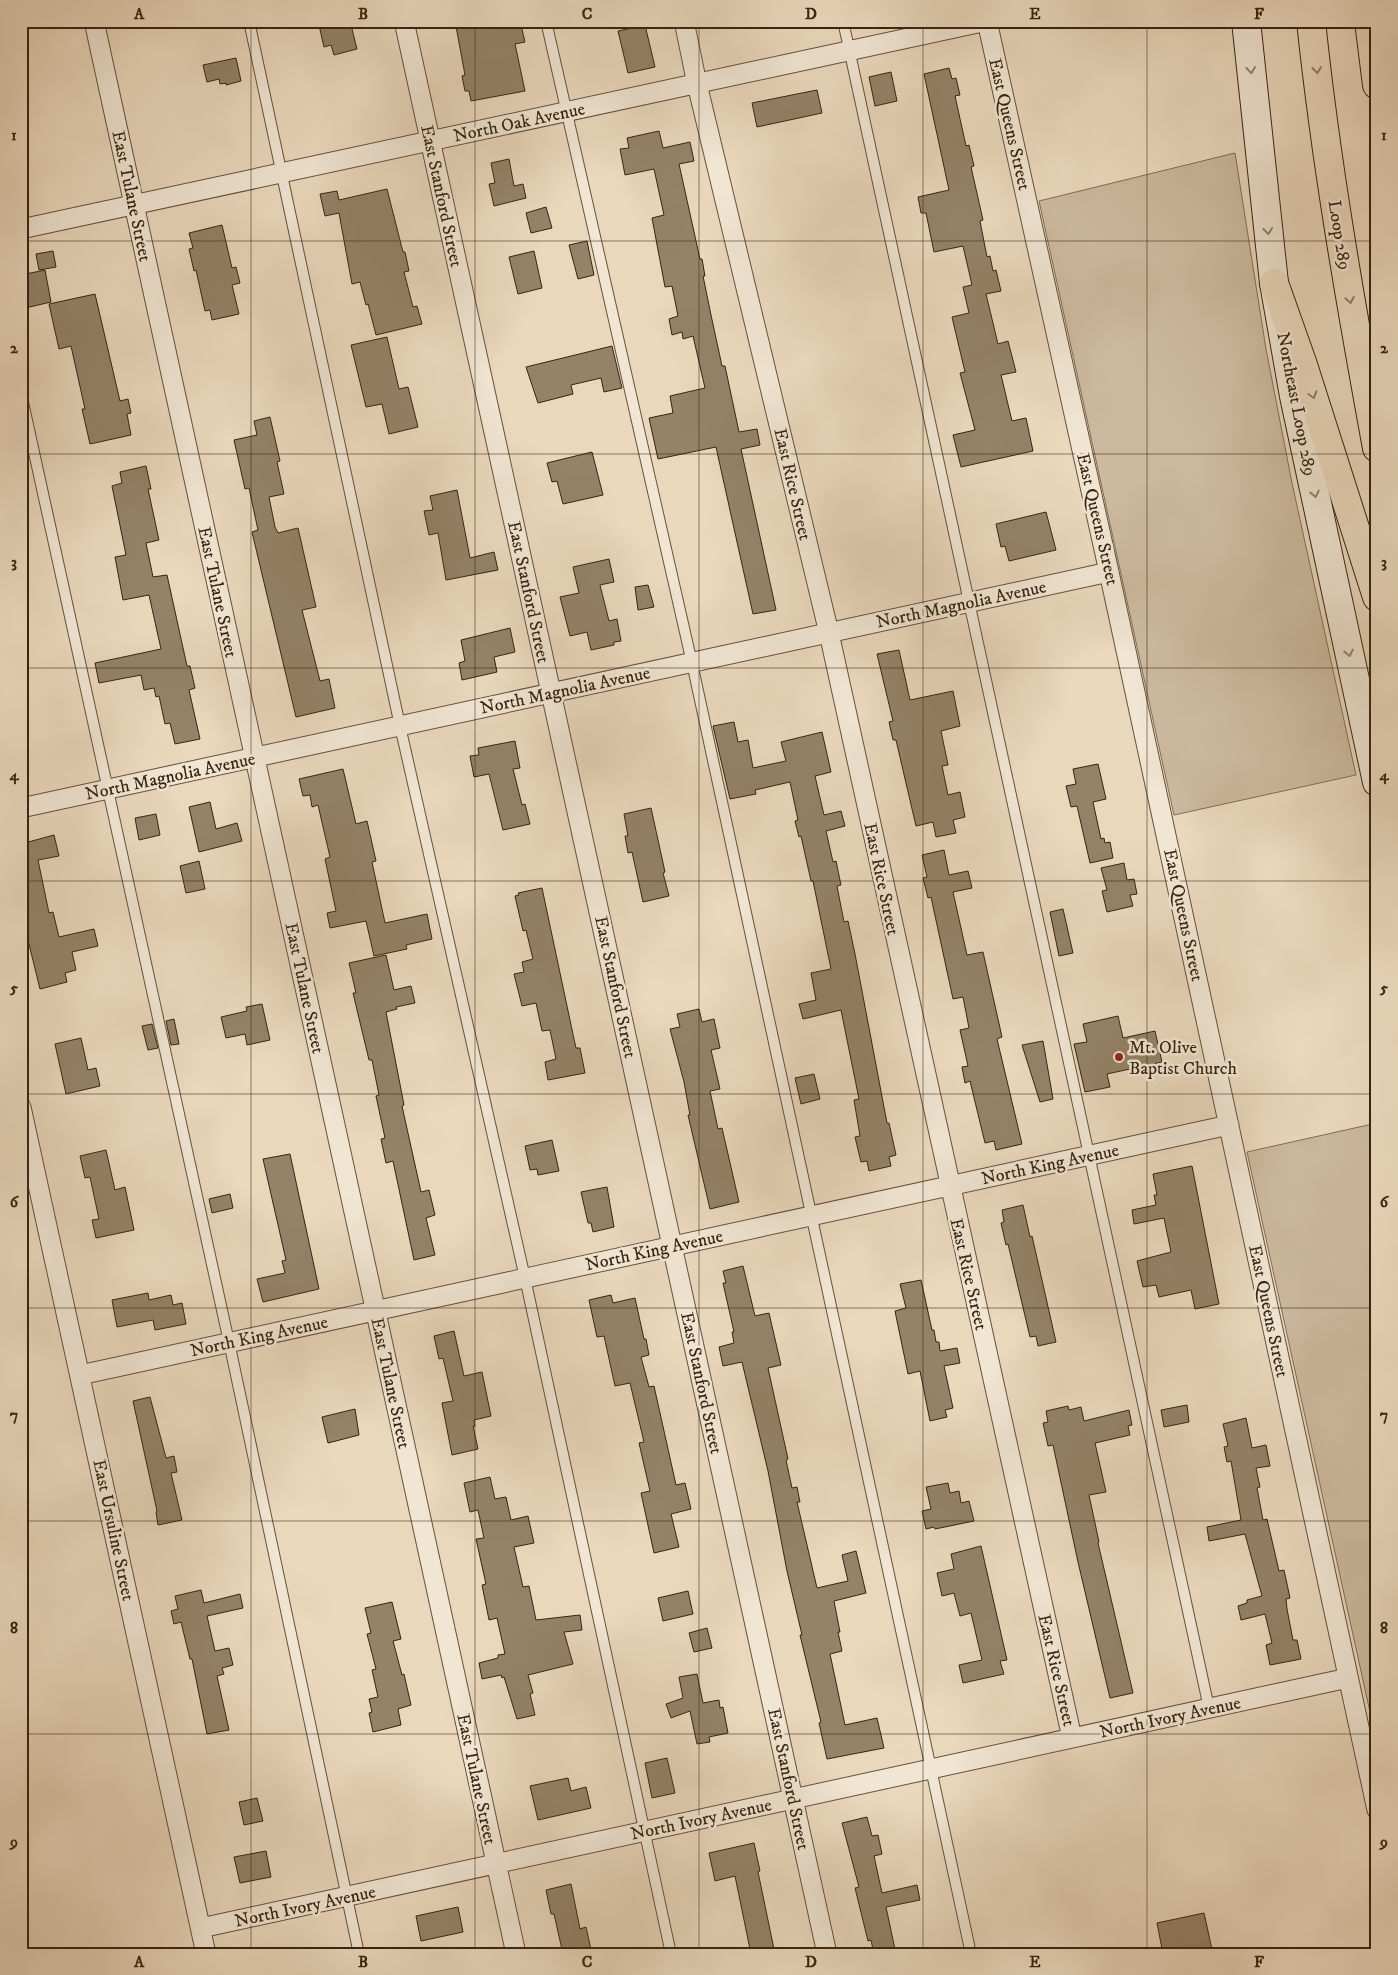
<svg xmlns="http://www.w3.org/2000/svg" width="1398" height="1975" font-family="'IM FELL DW Pica',serif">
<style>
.green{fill:#ccb99f;stroke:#826e56}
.building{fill:#948269;stroke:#37240e}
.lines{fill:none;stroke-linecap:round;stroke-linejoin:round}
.service-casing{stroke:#64513a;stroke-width:12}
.minor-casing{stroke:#64513a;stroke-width:21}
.secondary-casing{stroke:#37240e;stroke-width:30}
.motorway-casing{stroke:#37240e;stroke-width:30}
.service{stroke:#f1e6d4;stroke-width:10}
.minor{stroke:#f1e6d4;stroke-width:19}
.secondary{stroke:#f1e6d4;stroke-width:28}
.motorway{stroke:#ead8bd;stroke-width:28}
.oneway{stroke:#948571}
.oneway2{stroke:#907e66}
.grid{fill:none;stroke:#37240e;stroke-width:1;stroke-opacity:0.55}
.poi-dot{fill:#8f2418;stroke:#f1e6d4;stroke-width:2}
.labels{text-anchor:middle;stroke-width:5;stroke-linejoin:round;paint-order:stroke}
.street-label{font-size:18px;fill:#37240e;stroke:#f1e6d4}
.poi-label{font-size:18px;fill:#37240e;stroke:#f1e6d4;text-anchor:start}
.neatline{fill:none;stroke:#37240e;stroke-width:2}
.grid-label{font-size:16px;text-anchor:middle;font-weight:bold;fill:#37240e}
</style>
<rect width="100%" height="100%" fill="#ead8bd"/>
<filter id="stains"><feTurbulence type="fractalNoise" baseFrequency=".004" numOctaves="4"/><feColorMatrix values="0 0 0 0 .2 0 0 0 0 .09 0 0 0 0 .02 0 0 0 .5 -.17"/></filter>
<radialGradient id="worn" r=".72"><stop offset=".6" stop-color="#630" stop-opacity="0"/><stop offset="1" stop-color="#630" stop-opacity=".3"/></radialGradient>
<!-- green -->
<path class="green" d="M1235,153L1266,349L1292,483L1356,775L1174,815L1039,201Z
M1377,1123V1744L1247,1152Z"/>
<!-- building -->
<path class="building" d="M318,21H350L357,49L334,55L331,45L324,47Z
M455,21H520L525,42L515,44L525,91L471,101L469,91H465L462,76L465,75Z
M645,25L655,67L628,73L618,31Z
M236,58L241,81L226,85V83L220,84L219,79L207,82L203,65Z
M949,68L952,79L956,78L960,95L955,96L966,146L969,145L974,166L971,167L983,220L980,221L987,257L990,256L993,271L996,270L1001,291L986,294L998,344L1008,341L1016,372L1001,375L1012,421L1026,418L1033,451L961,467L953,435L975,430L960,373L965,372L952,317L969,313L963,287L972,285L963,246L934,252L926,213H921L918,197L949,190L924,74Z
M891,72L897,101L875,106L869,77Z
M817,90L822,113L757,127L752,103Z
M659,131L663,148L690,142L694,161L679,164L700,259H702L705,276H703L711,315L722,366H725L739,432L757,429L760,445L741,449L776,610L753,614L716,447L658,459L649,418L673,413L670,396L705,388L693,336L683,339L682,332L672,335L669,319L678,316L672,286L665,287L652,218L664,215L654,169L625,175L620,149L629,148L627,138Z
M509,159L514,186L523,184L526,198L494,206L489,184L495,183L491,163Z
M387,189L403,252H405L409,271L404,272L413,307L417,306L422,324L376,335L368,304L366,305L360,282L352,284L339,213L325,216L320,194L337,191L339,200Z
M546,207L552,228L531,233L526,213Z
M222,225L232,268L236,267L240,283L232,285L239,314L212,320L210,310L205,311L196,270L194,271L189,249L193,248L189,233Z
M587,241L594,275L578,279L569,245Z
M53,251L56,267L39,270L36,254Z
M534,251L542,288L518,294L509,257Z
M45,270L51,302L21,309V275Z
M95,294L120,401L128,399L131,413L127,414L131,435L90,444L82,409H85L71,346L59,349L49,304Z
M387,337L399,389L408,387L418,427L389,434L382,404L366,407L351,345Z
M612,346L622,388L604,392L601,378L571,385L573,394L538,403L526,367Z
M270,417L280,461L277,462L284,494L269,497L275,527L278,533L298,528L316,607L302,610L320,681L329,679L335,708L296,717L252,532L258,530L249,488L245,489L234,440L257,435L254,421Z
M592,452L603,495L563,504L557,481L552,482L547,463Z
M146,466L151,489H148L159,540L146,543L153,577L167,575L187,666H190L195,688L189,690L200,739L175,744L170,723L165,724L159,696L156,697L154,688L144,690L141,675L99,683L95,663L161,649L149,595L123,600L115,557L126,555L112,486L122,483L120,472Z
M457,490L470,558L494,552L498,570L446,580L438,533L429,535L424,511L433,510L430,496Z
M1046,512L1056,550L1009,561L1005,546L1001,547L996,524Z
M609,559L614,582L600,585L609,621L617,619L621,641L614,642V645L591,650L587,632L570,636L560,597L579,593L573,567Z
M648,585L654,607L638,610L635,587Z
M510,628L515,652L494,657L497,672L462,680L459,663L465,661L461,640Z
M899,650L910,700L953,691L960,726L941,731L948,765L942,766L948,795L960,792L965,817L953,820L956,833L936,837L933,822L916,826L896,740H893L889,722L893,721L877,654Z
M734,722L738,742L748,740L753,768L786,761L781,742L822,732L831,772L815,776L824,815L841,811L845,826L826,831L833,862L836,861L841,885L837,886L844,922L848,921L855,954L887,1123H889L896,1155L889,1157L891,1166L869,1171L867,1161L861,1162L855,1137L860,1136L854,1100L859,1099L841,1010L803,1019L799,1004L816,1000L811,973L831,969L813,881H811L801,836L799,837L795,821L798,820L790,782L755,790L756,794L730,799L713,726Z
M515,741L520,768L513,769L522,805L525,804L530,824L503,830L489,774L474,777L470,756L479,755L478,748Z
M1098,764L1106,799L1093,802L1101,839L1104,838L1105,843L1110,842L1113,858L1090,863L1077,806L1071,807L1066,786L1076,784L1073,769Z
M343,769L356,824L367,821L376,861L372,862L385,923L427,914L432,939L406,945L407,949L374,956L366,921L330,928L327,913L336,911L325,859L330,857L318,805L312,807L310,795L303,796L299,779Z
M210,802L216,829L237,823L242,841L199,852L189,807Z
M651,808L665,872L663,873L669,896L643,902L632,852L628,853L625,836H628L624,814Z
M156,814L160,835L139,840L135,818Z
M54,835L59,856L38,860L49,913L53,912L59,937L94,929L98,946L72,952L76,970L65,973L67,982L40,989L28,940L21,942V844Z
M944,850L949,875L968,871L972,888L953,892L967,955L983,952L1002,1037L997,1039L1022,1144L996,1150L994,1141L985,1143L970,1081L965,1083L962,1067L968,1066L960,1030L969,1028L963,997L953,999L931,897L928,898L923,878L927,877L922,855Z
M199,861L205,889L186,893L180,866Z
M1124,863L1127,880L1134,879L1137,894L1130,895L1133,906L1107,912L1102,891L1107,890L1101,868Z
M542,888L574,1039L576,1048H580L585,1073L548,1080L545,1062L556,1059L550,1030L542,1031L536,1003L522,1006L514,974L524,972L522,962L533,959L526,930L523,931L515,896L519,895L518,893Z
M1063,909L1073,953L1059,956L1050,912Z
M386,955L394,990L411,986L415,1003L396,1007L397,1009L386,1012L404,1105L402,1106L421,1192L429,1190L435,1215L426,1218L435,1255L414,1260L393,1161L386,1163L381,1139L385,1138L376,1096L379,1095L372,1060H369L353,993H356L349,963Z
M262,1004L270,1040L247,1045L245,1034L226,1038L221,1017L247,1011L246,1007Z
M699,1009L702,1022L714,1019L720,1048L711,1050L720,1089L710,1091L718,1129L722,1128L739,1202L710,1209L688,1115H690L684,1082L670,1029L680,1027L677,1014Z
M1118,1016L1123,1038L1155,1031L1162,1062L1107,1074L1110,1087L1085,1092L1074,1044L1087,1042L1083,1024Z
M174,1019L179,1044L171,1045L166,1021Z
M152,1024L158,1048L148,1050L142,1026Z
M81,1038L88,1070L96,1068L100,1086L66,1094L55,1044Z
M1043,1041L1053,1099L1040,1102L1022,1045Z
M814,1074L820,1099L801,1104L795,1078Z
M552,1140L559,1171L538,1175L537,1169L530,1170L525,1146Z
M106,1150L115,1190L125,1187L134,1230L96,1238L92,1220L99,1219L90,1177L85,1178L80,1156Z
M290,1154L319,1289L263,1302L257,1279L285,1273L282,1261L286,1260L263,1159Z
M1192,1166L1219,1304L1195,1309L1191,1290L1159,1297L1156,1285L1143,1287L1137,1261L1171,1252L1164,1218L1134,1224L1132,1210L1156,1205L1154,1195H1157L1153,1174Z
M607,1187L614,1227L593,1232L591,1223H588L581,1192Z
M230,1194L233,1208L212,1213L209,1199Z
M1023,1205L1030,1237L1032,1236L1056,1342L1038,1346L1036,1336L1030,1337L1008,1244L1006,1245L1001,1223L1004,1222L1002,1210Z
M743,1266L755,1316L769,1313L781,1365L768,1368L788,1459L786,1460L792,1488L797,1487L800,1502H797L817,1588L848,1581L842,1555L856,1551L866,1593L834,1601L840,1632H838L842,1651L830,1654L845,1725L877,1718L884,1748L827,1759L819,1723L821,1722L800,1635H802L787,1571L768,1471L742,1362L723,1366L719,1347L734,1343L732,1332H734L723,1283H726L723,1271Z
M921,1280L932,1330H934L936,1342H939L940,1351L957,1348L960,1363L944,1366L953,1408L945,1410L947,1417L930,1421L920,1371L908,1374L895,1311L906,1308L900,1284Z
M148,1293L149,1300L171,1295L173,1305L182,1303L186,1324L155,1330L153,1320L117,1327L112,1300Z
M611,1295L613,1303L635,1298L644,1339H646L649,1355L641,1357L649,1387L654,1386L676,1485L685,1483L691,1509L671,1514L679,1547L654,1553L641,1493L650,1491L639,1443L644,1442L630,1383L615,1386L604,1336L597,1337L589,1300Z
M454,1331L464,1376L482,1372L491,1416L474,1420L475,1426H473L478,1449L452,1455L442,1403L453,1401L443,1358L439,1359L434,1336Z
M150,1397L166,1458L174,1456L177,1472L171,1473L182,1520L158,1525L156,1512L157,1511L133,1401Z
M1187,1405L1189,1422L1164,1427L1161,1410Z
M1068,1406L1069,1410L1081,1407L1084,1421L1129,1410L1132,1425L1128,1426L1130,1435L1095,1443L1106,1492L1089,1495L1099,1542L1098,1543L1133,1693L1110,1698L1078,1562L1053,1445L1048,1446L1043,1423L1048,1422L1046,1411Z
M355,1409L359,1435L328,1443L322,1417Z
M1246,1418L1252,1448L1266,1445L1270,1466L1256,1468L1260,1487L1257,1488L1263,1520L1267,1519L1279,1571L1284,1570L1290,1598L1286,1599L1287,1609L1293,1640H1297L1301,1659L1270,1665L1266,1645L1272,1643L1265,1614L1241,1620L1238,1606L1247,1603V1600L1262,1596L1245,1534L1209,1541L1207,1527L1241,1520L1231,1461L1227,1462L1224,1447L1228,1446L1223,1424Z
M490,1477L495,1499L506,1497L511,1520L528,1516L534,1543L514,1547L523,1587L529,1586L536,1620L580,1615L582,1630L564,1632L573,1664L528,1675L533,1693L530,1694L535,1715L517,1719L504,1677L502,1678L501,1675L482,1679L479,1663L498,1658V1655L505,1654L497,1618L489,1620L482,1585L486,1584L476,1539L484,1538L478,1510L470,1512L464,1483Z
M948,1483L950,1493L959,1491L961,1503L969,1501L974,1521L935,1529L934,1527L926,1529L922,1511L931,1509L926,1487Z
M981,1546L1007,1660L1000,1661L1004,1674L963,1683L959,1665L982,1660L971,1613L960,1616L954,1593L942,1596L937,1573L954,1569L951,1554Z
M201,1590L204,1603L240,1594L243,1608L207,1616L215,1651L229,1648L233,1665L222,1668L224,1674L217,1676L229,1730L207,1734L192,1659H190L181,1622L174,1624L171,1611L178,1609L175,1596Z
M688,1591L693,1614L663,1621L658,1598Z
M392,1602L401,1639L393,1641L402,1675L404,1674L411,1705L398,1709L401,1725L373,1732L369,1713L372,1712L369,1699L378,1697L372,1670L376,1669L367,1634L371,1633L365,1608Z
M707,1628L712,1648L694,1652L689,1633Z
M697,1674L703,1703L719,1700L720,1708L723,1707L728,1733L709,1737L710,1742L697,1744L690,1711L671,1718L666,1704L683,1698L679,1677Z
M667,1758L675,1793L652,1798L645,1763Z
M568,1778L571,1791L586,1787L591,1808L538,1820L530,1786Z
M257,1798L263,1821L244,1825L239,1802Z
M867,1817L872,1836L878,1835L882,1854L874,1856L882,1893L917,1885L920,1900L886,1907L896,1954H874L871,1940L868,1941L855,1888L859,1887L842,1823Z
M754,1843L760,1871L758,1872L775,1954H751L735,1876L715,1881L709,1853Z
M266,1851L271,1877L240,1883L234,1857Z
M571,1884L580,1929L586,1927L592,1954H563L554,1914H551L546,1890Z
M458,1907L463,1932L421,1941L416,1916Z
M1204,1913L1213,1954H1163L1157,1923Z"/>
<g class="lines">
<defs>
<path id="service" d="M249,21L400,726L525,1278L671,1954
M546,21L692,663L971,1954
M843,21L1209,1708
M21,393L229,1342L359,1954"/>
<path id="minor" d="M94,21L516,1954
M404,21L827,1954
M684,21L697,84L829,633L1072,1738
M987,21L1109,572L1377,1810
M21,229L987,21
M21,808L1109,572
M21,1107L206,1954
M80,1375L1229,1125
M201,1928L1348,1678"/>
<path id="secondary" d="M1246,21L1274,283L1294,396L1377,782"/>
<path id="motorway" d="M1311,21C1326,164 1351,306 1377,448
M1369,21L1377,85
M1274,283L1303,365L1377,597"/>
</defs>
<!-- service casing -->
<use href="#service" class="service-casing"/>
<!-- minor casing -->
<use href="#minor" class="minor-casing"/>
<!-- secondary casing -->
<use href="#secondary" class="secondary-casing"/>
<!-- motorway casing -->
<use href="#motorway" class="motorway-casing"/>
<!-- service -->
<use href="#service" class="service"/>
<!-- minor -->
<use href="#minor" class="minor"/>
<!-- secondary -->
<use href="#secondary" class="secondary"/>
<!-- motorway -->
<use href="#motorway" class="motorway"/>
</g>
<!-- one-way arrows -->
<defs><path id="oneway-chevron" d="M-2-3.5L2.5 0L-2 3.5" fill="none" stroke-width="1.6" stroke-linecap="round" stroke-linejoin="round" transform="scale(1.25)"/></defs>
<g class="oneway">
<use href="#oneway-chevron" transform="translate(1251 70) rotate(84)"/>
<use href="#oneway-chevron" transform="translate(1268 231) rotate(84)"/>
<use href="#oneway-chevron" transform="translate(1315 494) rotate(78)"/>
<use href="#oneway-chevron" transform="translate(1349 653) rotate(78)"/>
</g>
<g class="oneway2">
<use href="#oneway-chevron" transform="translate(1317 70) rotate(83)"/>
<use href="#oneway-chevron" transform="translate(1350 300) rotate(80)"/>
<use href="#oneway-chevron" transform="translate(1313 395) rotate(72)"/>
</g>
<!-- grid -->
<path class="grid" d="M251,21V1954M475,21V1954M699,21V1954M923,21V1954M1147,21V1954M21,241H1377M21,454H1377M21,668H1377M21,881H1377M21,1094H1377M21,1308H1377M21,1521H1377M21,1734H1377"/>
<!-- markers -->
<circle class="poi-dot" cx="1119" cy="1057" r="5"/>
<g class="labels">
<!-- street labels -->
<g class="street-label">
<text transform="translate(519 122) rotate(-12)" y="6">North Oak Avenue</text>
<text transform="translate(1010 124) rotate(77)" y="6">East Queens Street</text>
<text transform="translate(132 196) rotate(78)" y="6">East Tulane Street</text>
<text transform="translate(442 196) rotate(78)" y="6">East Stanford Street</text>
<text transform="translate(1340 235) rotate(81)" y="6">Loop 289</text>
<text transform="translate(1297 404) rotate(79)" y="6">Northeast Loop 289</text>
<text transform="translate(793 484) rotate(77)" y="6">East Rice Street</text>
<text transform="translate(1098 519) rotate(77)" y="6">East Queens Street</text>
<text transform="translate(218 592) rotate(78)" y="6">East Tulane Street</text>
<text transform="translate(529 592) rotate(78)" y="6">East Stanford Street</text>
<text transform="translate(961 604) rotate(-12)" y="6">North Magnolia Avenue</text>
<text transform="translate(565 690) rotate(-12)" y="6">North Magnolia Avenue</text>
<text transform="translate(170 776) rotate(-12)" y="6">North Magnolia Avenue</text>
<text transform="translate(882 879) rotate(78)" y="6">East Rice Street</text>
<text transform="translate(1184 915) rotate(78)" y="6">East Queens Street</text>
<text transform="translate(616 987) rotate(78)" y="6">East Stanford Street</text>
<text transform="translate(305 988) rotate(78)" y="6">East Tulane Street</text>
<text transform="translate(1050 1164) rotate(-12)" y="6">North King Avenue</text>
<text transform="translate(654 1250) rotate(-12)" y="6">North King Avenue</text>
<text transform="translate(969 1274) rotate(77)" y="6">East Rice Street</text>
<text transform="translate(1269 1311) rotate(78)" y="6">East Queens Street</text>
<text transform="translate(259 1336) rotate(-12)" y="6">North King Avenue</text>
<text transform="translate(391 1383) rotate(78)" y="6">East Tulane Street</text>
<text transform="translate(702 1383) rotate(78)" y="6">East Stanford Street</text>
<text transform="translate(114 1530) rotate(78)" y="6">East Ursuline Street</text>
<text transform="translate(1057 1670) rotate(77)" y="6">East Rice Street</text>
<text transform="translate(1170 1717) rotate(-12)" y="6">North Ivory Avenue</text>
<text transform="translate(477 1779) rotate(78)" y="6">East Tulane Street</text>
<text transform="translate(789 1779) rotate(78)" y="6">East Stanford Street</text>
<text transform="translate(701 1819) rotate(-12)" y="6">North Ivory Avenue</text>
<text transform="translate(305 1906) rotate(-12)" y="6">North Ivory Avenue</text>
</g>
<!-- poi labels -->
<g class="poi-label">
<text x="1129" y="1053">Mt. Olive<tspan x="1129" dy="21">Baptist Church</tspan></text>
</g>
</g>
<!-- margin -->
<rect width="1398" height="1975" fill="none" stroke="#ead8bd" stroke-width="55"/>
<rect x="28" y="28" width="1342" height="1920" class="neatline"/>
<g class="grid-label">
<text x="139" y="19">A</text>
<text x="363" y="19">B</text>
<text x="587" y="19">C</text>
<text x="811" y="19">D</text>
<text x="1035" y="19">E</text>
<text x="1259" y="19">F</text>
<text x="14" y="140">1</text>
<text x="1384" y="140">1</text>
<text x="14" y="353">2</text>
<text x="1384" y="353">2</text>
<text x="14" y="567">3</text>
<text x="1384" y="567">3</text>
<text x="14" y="780">4</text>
<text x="1384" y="780">4</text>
<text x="14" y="993">5</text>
<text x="1384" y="993">5</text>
<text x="14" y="1207">6</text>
<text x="1384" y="1207">6</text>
<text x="14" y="1420">7</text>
<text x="1384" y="1420">7</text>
<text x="14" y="1633">8</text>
<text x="1384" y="1633">8</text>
<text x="14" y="1847">9</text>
<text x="1384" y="1847">9</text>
<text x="139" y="1967">A</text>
<text x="363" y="1967">B</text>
<text x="587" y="1967">C</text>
<text x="811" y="1967">D</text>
<text x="1035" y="1967">E</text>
<text x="1259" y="1967">F</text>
</g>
<rect width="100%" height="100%" filter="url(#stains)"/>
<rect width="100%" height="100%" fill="url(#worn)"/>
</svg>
